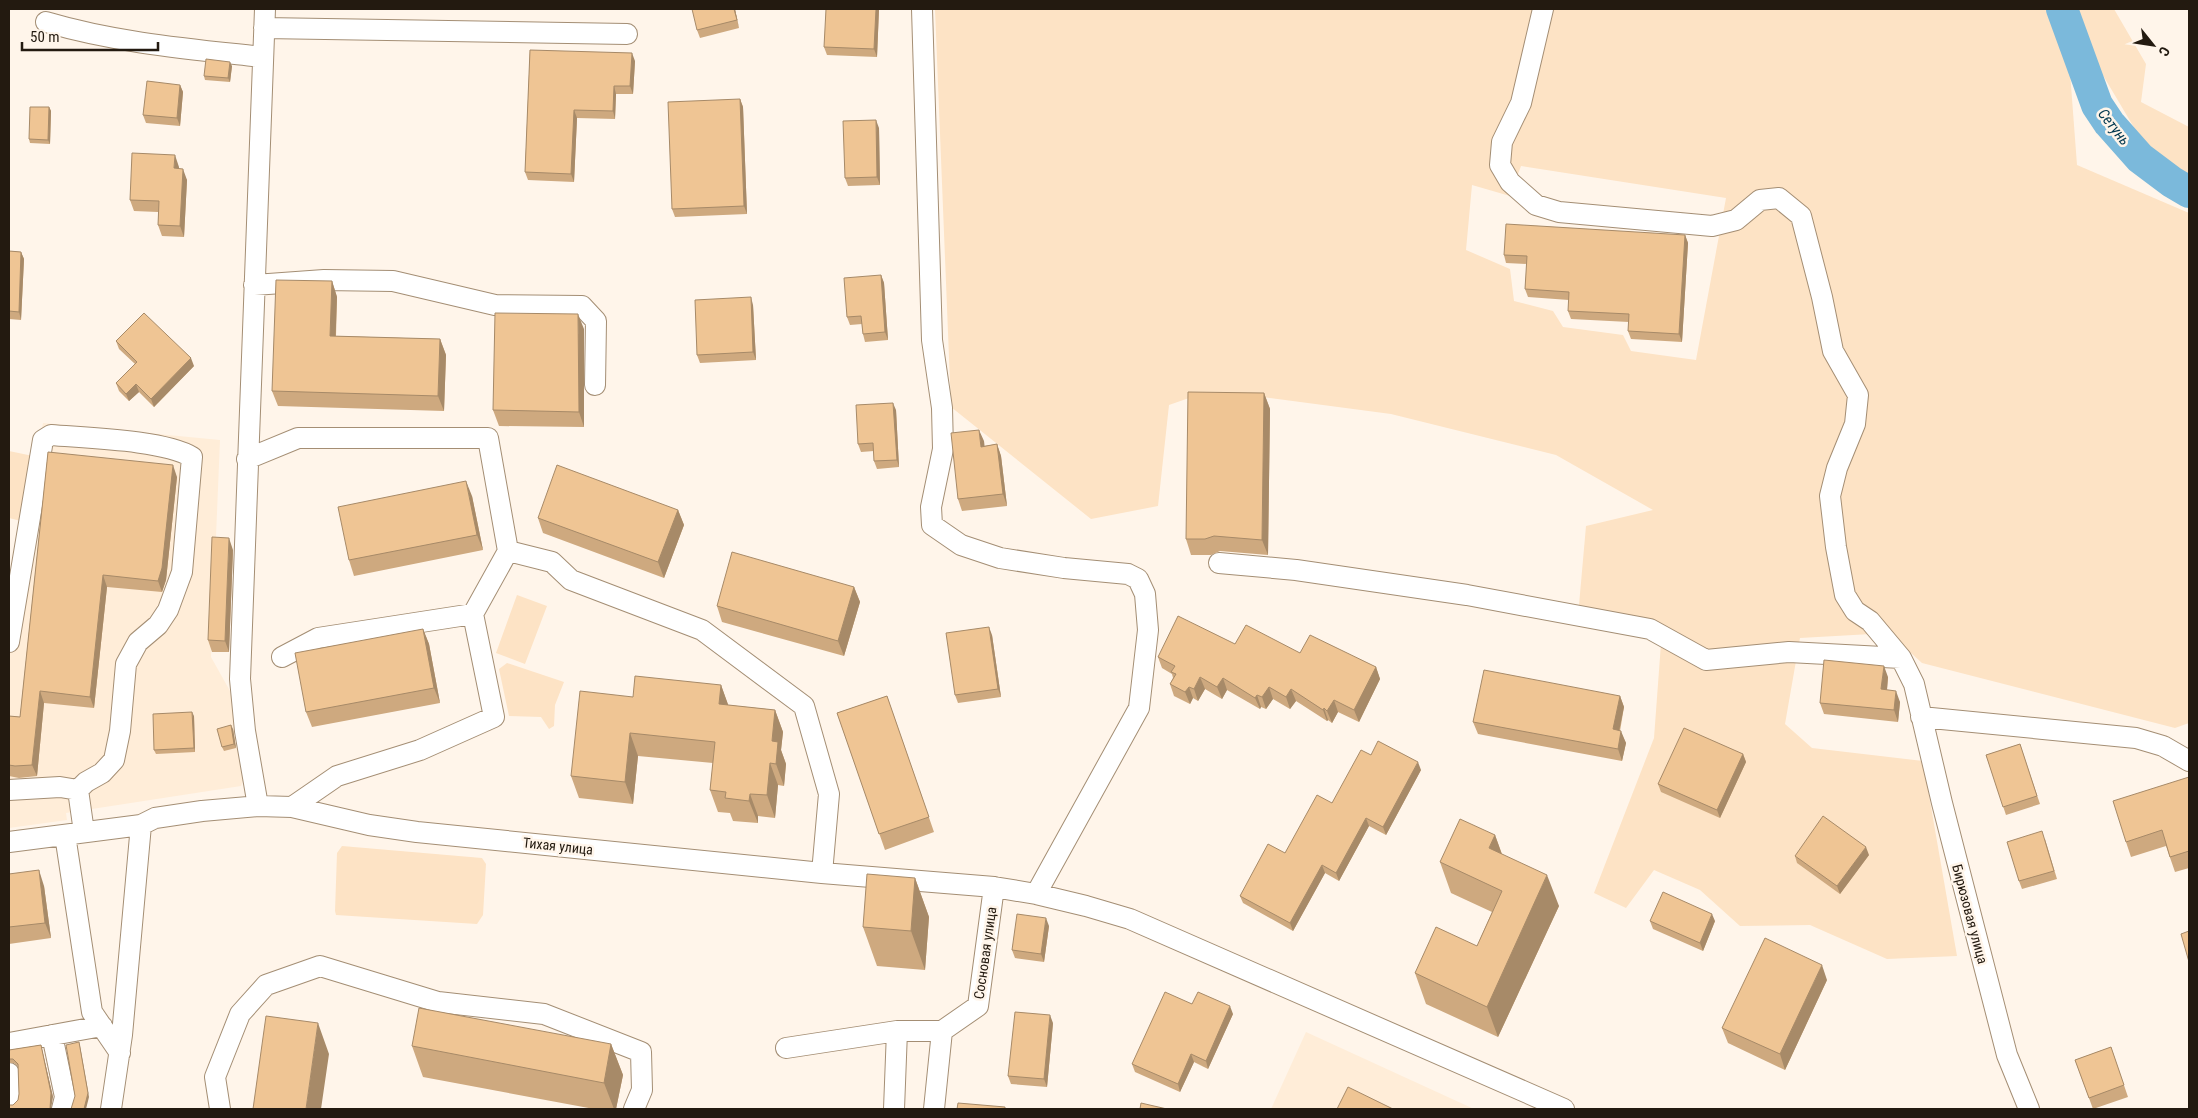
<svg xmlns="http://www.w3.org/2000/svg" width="2198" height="1118" font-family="'Roboto Condensed',sans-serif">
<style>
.built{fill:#ffedd8}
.green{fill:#fde3c5;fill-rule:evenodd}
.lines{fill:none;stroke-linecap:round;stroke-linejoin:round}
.river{stroke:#7bb9db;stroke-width:32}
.minor-casing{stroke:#a48e74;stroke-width:22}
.minor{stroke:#fff;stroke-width:20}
.wall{fill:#cea97f}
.shaded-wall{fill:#a78a68}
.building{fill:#efc594;stroke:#a78a68}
.labels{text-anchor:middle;stroke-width:5;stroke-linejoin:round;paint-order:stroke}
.street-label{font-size:14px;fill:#231a10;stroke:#fff5ea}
.water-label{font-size:15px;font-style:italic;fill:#00374e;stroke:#fff5ea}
</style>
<rect width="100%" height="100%" fill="#fff5ea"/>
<!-- built -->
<path class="built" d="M43,423L220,440L211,657L230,691L243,753L245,775L241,786L66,813L67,820L9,828V583L17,560Z
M1306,1032L1474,1109H1271Z"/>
<!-- green -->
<path class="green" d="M935,9H2052L2070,72L2077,165L2189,213V723L2175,728L1922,663L1889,633L1800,638L1785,724L1812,748L1923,761L1957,956L1887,959L1810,925L1740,926L1700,890L1654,870L1626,908L1594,893L1654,738L1662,630L1579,605L1586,526L1653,510L1556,455L1391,414L1262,397L1189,398L1169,405L1158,506L1091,519L951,407ZM1521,166L1726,198L1696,360L1631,351L1623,335L1563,327L1553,311L1514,301L1510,269L1466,250L1472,185L1510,196Z
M2073,9H2114L2146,64L2141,102L2189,127V177L2142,141L2088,50Z
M9,451L33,456L21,521L9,518Z
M517,595L547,606L525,664L496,653Z
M507,663L564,682L555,705L554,726L549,729L541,717L509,716L499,669Z
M342,846L482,858L486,864L483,915L477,924L336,915L335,911L337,853Z"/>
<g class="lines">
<!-- river -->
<path class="river" d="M2062,9L2097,105L2109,123L2140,158L2172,182L2189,192"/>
<defs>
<path id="minor" d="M922,9L932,340L942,408L943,449L931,507L932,525L961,545L1000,558L1064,568L1128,574L1138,579L1145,594L1148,630L1139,708L1036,894
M1543,9L1521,103L1502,142L1500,165L1510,182L1536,205L1559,212L1712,226L1736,220L1760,200L1779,198L1801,216L1822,297L1833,351L1858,395L1855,424L1837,468L1830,496L1836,547L1845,595L1855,611L1870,621L1901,658L1914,684L1942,803L2007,1055L2029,1109
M46,22C117,43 190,49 263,57
M264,28L627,34
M254,285L324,280L393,281L495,305L582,306L596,321L595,385
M247,459L298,438H488L508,551L473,614L494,717L420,750L337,776L292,807
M508,551L552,562L571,580L702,630L804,706L829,794L822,873
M1219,563L1296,570L1467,595L1650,629L1706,660L1789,652L1901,658
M9,642L43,440L51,435C86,438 164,440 192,457L182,572L168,610L158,625L138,642L126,664L120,731L114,760L102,773L86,782L78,790
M282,657L318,638L473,614
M1921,717L2136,738L2163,746L2189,761
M9,790L60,787L78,790
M78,790L84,832
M258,806L245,731L240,679L265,9
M65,835L92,1012L120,1053
M9,842L141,825L155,818L202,811L258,806L292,807L369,825L417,832L822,873L994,887L1036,894L1086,906L1130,919L1564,1109
M942,1031L978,1006L994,887
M52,1035L65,1097L62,1109
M9,1043L102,1026
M786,1048L897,1031H942
M9,1073V1098
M111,1109L122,1035L141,825
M220,1109L215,1077L240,1014L266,985L320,966L438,1002L544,1014L641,1052L642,1090L634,1109
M894,1109L897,1031
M934,1109L942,1031"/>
</defs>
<!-- minor casing -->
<use href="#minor" class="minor-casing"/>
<!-- minor -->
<use href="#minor" class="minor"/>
</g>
<!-- wall -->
<path class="wall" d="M735,9L739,28L700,38L697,30Z
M879,9L877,57L827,55L824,47Z
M530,50L635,61L633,94H616L615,119L577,118L574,182L528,180L525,172Z
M232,66L230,82L205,80L204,76Z
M180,85L183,92L180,126L146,123L143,115Z
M740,99L743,107L747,214L675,217L672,209Z
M49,107L51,111L50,144L30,143L29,139Z
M879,128L880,185L848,186L845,178Z
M179,167V169L187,180L184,237L162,236L158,225V212L134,211L130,200Z
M1685,235L1688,243L1682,342L1631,339L1628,331L1629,322L1571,319L1568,311L1569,300L1528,297L1525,289L1527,264L1506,263L1504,255Z
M9,251L21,252L24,259L21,320L9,319Z
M881,275L884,283L888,340L865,342L863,334L862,324L850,325L847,317Z
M332,281L337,297L336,336L440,339L446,355L444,411L278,406L272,391Z
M753,305L756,360L700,363L697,355Z
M584,329V427L499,426L493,410Z
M116,341L194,366L154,407L139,392L129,401L119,391L116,383L135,364L119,349Z
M1264,393L1270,409L1268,555L1220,551L1211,555H1191L1186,539Z
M896,410L899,467L877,469L874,461V451L861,452L858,444Z
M984,441V446L997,444L1001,456L1007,506L962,511L958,499Z
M48,452L177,477L166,580L162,592L107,587L94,708L44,703L37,776L19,778L9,776V716L20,717Z
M472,496L483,550L354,576L349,560Z
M678,510L684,525L664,578L543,533L538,518Z
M233,550L229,652H212L208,640Z
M854,587L860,602L844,656L722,622L717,606Z
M423,629L429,644L440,703L312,727L306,712Z
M992,635L1001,697L958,703L955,695Z
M1235,644L1300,653L1376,667L1380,679L1359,722L1338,712L1332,723L1328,720L1327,721L1296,701L1290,709L1273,699L1266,709L1261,707L1260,709L1227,690L1222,699L1205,689L1198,701L1193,698L1190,704L1174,696L1170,684L1173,678L1172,674L1162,668L1158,657Z
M1888,677L1887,690L1900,702L1898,722L1824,714L1820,703Z
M721,685L728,705L775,710L783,732L781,750L786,764L784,786L778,785L775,818L758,816V823L733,821L730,813L718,812L710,790L713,763L638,756L633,804L579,798L571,776L633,697Z
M887,696L934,832L885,850L837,713Z
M1620,696L1624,707L1620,731L1626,743L1622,761L1478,734L1473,722Z
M194,716L195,752L156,754L154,750Z
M233,729L236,748L224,751L222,747Z
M2020,744L2040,804L2006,815L1986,755Z
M1743,754L1746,762L1720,818L1661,792L1658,784Z
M1371,755L1421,770L1386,835L1369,826L1339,881L1325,873L1293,931L1243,903L1240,896L1285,853L1332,803Z
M2189,777V868L2175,872L2166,846L2131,857L2126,842Z
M1495,835L1502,854L1559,906L1498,1037L1426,1004L1415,973L1477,946L1492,912L1451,893L1440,862Z
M2045,839L2057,879L2022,889L2019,881Z
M1869,855L1840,894L1797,863L1795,856Z
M9,874L44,886L51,938L9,944Z
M915,878L929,917L925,970L877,966L863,927Z
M1650,921H1715L1703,951L1653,929Z
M1049,926L1044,962L1015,958L1012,950Z
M1827,980L1785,1070L1728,1043L1722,1028Z
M1192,1004L1233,1014L1208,1069L1194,1062L1180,1092L1135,1072L1132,1064Z
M1053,1023L1047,1087L1011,1084L1008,1076Z
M611,1044L623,1075L616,1109H594L423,1077L412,1046Z
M41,1045L53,1097L13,1105L18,1100L19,1094L18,1066L14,1063H9V1050Z
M2111,1047L2128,1097L2093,1109L2075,1060Z"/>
<!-- shaded-wall -->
<path class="shaded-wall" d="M734,9H735L739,28L737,20Z
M876,9H879L877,57L874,49Z
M632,53L635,61L633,94L630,86Z
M230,62L232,66L230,82L228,78Z
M180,85L183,92L180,126L177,118Z
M614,86L616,94L615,119L613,111Z
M740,99L743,107L747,214L744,206Z
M49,107L51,111L50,144L48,140Z
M574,110L577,118L574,182L571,174Z
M876,120L879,128L880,185L877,177Z
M175,155L179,167V180L174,168Z
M183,169L187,180L184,237L180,226Z
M1685,235L1688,243L1682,342L1679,334Z
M21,252L24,259L21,320L19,312Z
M881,275L884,283L888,340L885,332Z
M332,281L337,297L335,352L330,336Z
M751,297L753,305L756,360L753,352Z
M578,314L584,329V427L579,412Z
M440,339L446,355L444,411L438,396Z
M191,358L194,366L154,407L151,399Z
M136,384L139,392L129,401L126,394Z
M1264,393L1270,409L1268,555L1262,540Z
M893,403L896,410L899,467L897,460Z
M979,430L984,441L986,458L981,447Z
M997,444L1001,456L1007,506L1003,494Z
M173,465L177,477L166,580L162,592L158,581Z
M466,481L472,496L483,550L477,535Z
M678,510L684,525L664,578L658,562Z
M229,538L233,550L229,652L225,641Z
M103,575L107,587L94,708L90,697Z
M854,587L860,602L844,656L838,641Z
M989,627L992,635L1001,697L998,689Z
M423,629L429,644L440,703L434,688Z
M1884,666L1888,677L1886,701L1881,689Z
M1376,667L1380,679L1359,722L1354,710Z
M1200,677L1205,689L1198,701L1194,689Z
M1223,678L1227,690L1222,699L1217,687Z
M721,685L729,707L719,704Z
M1189,687L1193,698L1190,704L1185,692Z
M1269,687L1273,699L1266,709L1262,697Z
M1291,689L1296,701L1290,709L1286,697Z
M40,691L44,703L37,776L32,765Z
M1896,691L1900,702L1898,722L1894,710Z
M1257,695L1261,707L1260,709L1255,698Z
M1620,696L1624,707L1617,741L1613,729Z
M1334,700L1338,712L1332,723L1327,711Z
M1324,708L1328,720L1327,721L1323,710Z
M775,710L783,732L781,750L786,764L784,786L776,764L772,741Z
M192,712L194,716L195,752L194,748Z
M231,725L233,729L236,748L234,744Z
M1621,731L1626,743L1622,761L1618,749Z
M630,733L638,756L633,804L625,782Z
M1743,754L1746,762L1720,818L1717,810Z
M1418,762L1421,770L1386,835L1383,827Z
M770,763L778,785L775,818L767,795Z
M750,794L758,816V823L749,801Z
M1366,818L1369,826L1339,881L1336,873Z
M1495,835L1506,866L1489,848Z
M1866,847L1869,855L1840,894L1837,886Z
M1322,865L1325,873L1293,931L1290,923Z
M39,870L44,886L51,938L45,923Z
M1547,875L1559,906L1498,1037L1487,1007Z
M915,878L929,917L925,970L911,931Z
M1712,914L1715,921L1703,951L1700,943Z
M1046,918L1049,926L1044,962L1041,954Z
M1822,965L1827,980L1785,1070L1780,1054Z
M1230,1006L1233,1014L1208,1069L1206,1061Z
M1050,1015L1053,1023L1047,1087L1044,1079Z
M318,1023L329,1054L321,1109H306Z
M79,1042L80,1046L89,1097L86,1109H84Z
M611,1044L623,1075L616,1109H614L604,1083Z
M41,1045L53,1097L51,1109H50Z
M1191,1054L1194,1062L1180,1092L1178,1084Z"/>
<!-- building -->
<path class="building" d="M692,9H734L737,20L697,30Z
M826,9H876L874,49L824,47Z
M530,50L632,53L630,86H614L613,111L574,110L571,174L525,172Z
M206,59L230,62L228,78L204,76Z
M147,81L180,85L177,118L143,115Z
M740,99L744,206L672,209L668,102Z
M30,107H49L48,140L29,139Z
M876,120L877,177L845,178L843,121Z
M132,153L175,155L174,168L183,169L180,226L158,225L159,201L130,200Z
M1506,224L1685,235L1679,334L1628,331L1629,314L1568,311L1569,292L1525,289L1527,256L1504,255Z
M9,251L21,252L19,312L9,311Z
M881,275L885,332L863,334L861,316L847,317L844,278Z
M276,280L332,281L330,336L440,339L438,396L272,391Z
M751,297L753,352L697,355L695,300Z
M144,313L191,358L151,399L136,384L126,394L116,383L137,362L116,341Z
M495,313L578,314L579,412L493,410Z
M1188,392L1264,393L1262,540L1214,536L1205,539H1186Z
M893,403L897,460L874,461L873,443L858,444L856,405Z
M979,430L981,447L997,444L1003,494L958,499L951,433Z
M48,452L173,465L162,568L158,581L103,575L90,697L40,691L32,765L15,766L9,765V716L20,717Z
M557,465L678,510L658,562L538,518Z
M466,481L477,535L349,560L338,507Z
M212,537L229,538L225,641L208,640Z
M732,552L854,587L838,641L717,606Z
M1178,616L1235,644L1246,625L1300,653L1310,635L1376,667L1354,710L1334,700L1327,711L1324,708L1323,710L1291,689L1286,697L1269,687L1262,697L1257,695L1255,698L1223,678L1217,687L1200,677L1194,689L1189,687L1185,692L1170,684L1176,674L1171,672L1175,666L1158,657Z
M989,627L998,689L955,695L946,633Z
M423,629L434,688L306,712L295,653Z
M1824,660L1884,666L1881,689L1896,691L1894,710L1820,703Z
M1484,670L1620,696L1613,729L1621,731L1618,749L1473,722Z
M635,676L721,685L719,704L775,710L772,741L778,742L776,764L770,763L767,795L750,794L749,801L725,798L726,792L710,790L715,742L630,733L625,782L571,776L580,691L633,697Z
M887,696L929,817L879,834L837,713Z
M192,712L194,748L154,750L153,714Z
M231,725L234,744L222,747L217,729Z
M1684,728L1743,754L1717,810L1658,784Z
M1378,741L1418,762L1383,827L1366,818L1336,873L1322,865L1290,923L1240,896L1268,844L1285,853L1317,795L1332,803L1361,750L1371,755Z
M2020,744L2037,796L2003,807L1986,755Z
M2189,777V851L2170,857L2162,830L2126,842L2113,801Z
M1823,816L1866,847L1837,886L1795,856Z
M1460,819L1495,835L1489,848L1547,875L1487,1007L1415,973L1436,927L1477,946L1502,891L1440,862Z
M2042,831L2054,871L2019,881L2007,842Z
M39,870L45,923L9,927V874Z
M867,874L915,878L911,931L863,927Z
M1663,892L1712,914L1700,943L1650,921Z
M1017,914L1046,918L1041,954L1012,950Z
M2189,931V962L2181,934Z
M1765,938L1822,965L1780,1054L1722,1028Z
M1165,992L1192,1004L1198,992L1230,1006L1206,1061L1191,1054L1178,1084L1132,1064Z
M419,1008L611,1044L604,1083L412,1046Z
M1015,1012L1050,1015L1044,1079L1008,1076Z
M266,1016L318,1023L306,1109H253Z
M79,1042L88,1093L84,1109H71L75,1096L66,1045Z
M41,1045L51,1093L50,1109H9V1105H13L18,1100L19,1094L18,1064L13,1059H9V1050Z
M2111,1047L2124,1085L2089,1098L2075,1060Z
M1348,1087L1393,1109H1337Z
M958,1103L1005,1107V1109H957Z
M1141,1103L1167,1109H1140Z"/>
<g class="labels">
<!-- street labels -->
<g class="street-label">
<text transform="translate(558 846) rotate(6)" y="5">Тихая улица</text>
<text transform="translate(1970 914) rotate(75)" y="5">Бирюзовая улица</text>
<text transform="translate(985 953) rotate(-82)" y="5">Сосновая улица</text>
</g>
<!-- water labels -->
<g class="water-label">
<text transform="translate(2114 127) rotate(52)" y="5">Сетунь</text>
</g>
</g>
<!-- border -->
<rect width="2198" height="1118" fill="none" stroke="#231a10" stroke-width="20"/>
<!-- north arrow -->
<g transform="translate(2153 45) rotate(120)" stroke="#fff5ea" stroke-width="4" paint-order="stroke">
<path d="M0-4L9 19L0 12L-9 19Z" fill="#231a10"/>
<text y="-8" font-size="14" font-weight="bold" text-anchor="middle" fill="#231a10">С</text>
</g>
<!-- scale -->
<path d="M22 42v8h136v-8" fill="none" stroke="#231a10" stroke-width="2.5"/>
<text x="30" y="42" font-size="15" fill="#231a10" stroke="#fff5ea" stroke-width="4" paint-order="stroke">50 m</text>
</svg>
